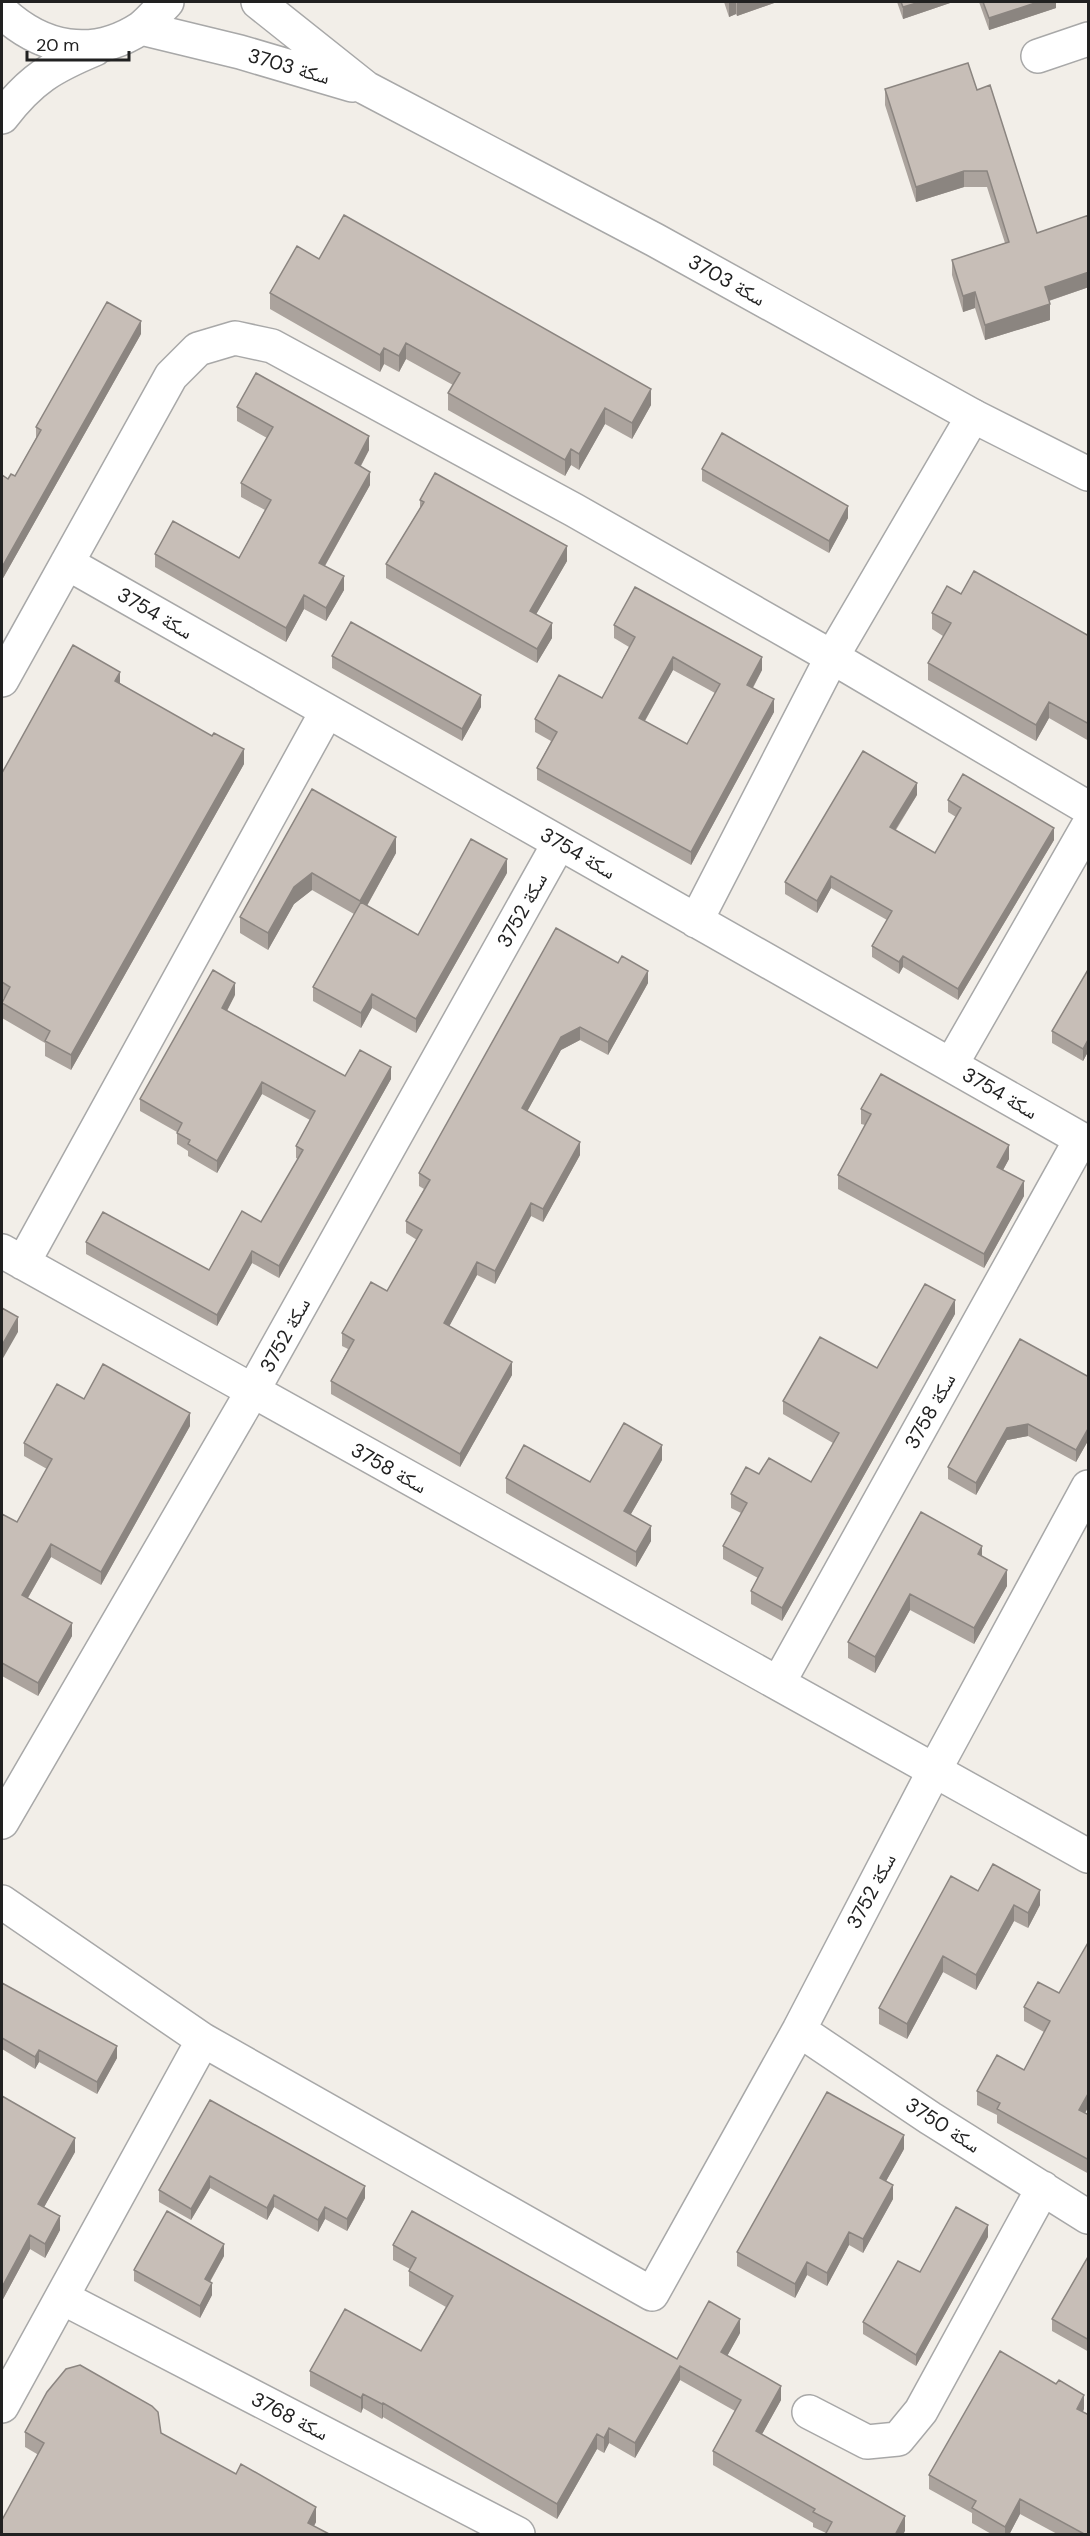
<svg xmlns="http://www.w3.org/2000/svg" width="1090" height="2536" font-family="'DM Sans','Noto Naskh Arabic',sans-serif">
<style>
.lines{fill:none;stroke-linecap:round;stroke-linejoin:round}
.minor-casing{stroke:#a8a8a8;stroke-width:36}
.tertiary-casing{stroke:#a8a8a8;stroke-width:36}
.minor{stroke:#fff;stroke-width:33}
.tertiary{stroke:#fff;stroke-width:33}
.wall{fill:#aba39d;fill-rule:evenodd}
.shaded-wall{fill:#8b8580}
.building{fill:#c7beb7;stroke:#8b8580;stroke-width:1.5;fill-rule:evenodd}
.labels{text-anchor:middle;stroke-width:4.5;stroke-linejoin:round;paint-order:stroke}
.street-label{font-size:20px;fill:#212121;stroke:#fff}
</style>
<rect width="100%" height="100%" fill="#f2eee8"/>
<g class="lines">
<defs>
<path id="minor" d="M1038,56L1088,39
M67,563L1088,1143
M2,680L171,376L198,349L235,338L272,346L574,510L832,657L1088,808
M696,921L832,657L973,416
M951,1065L1088,826
M2,1251L1088,1856
M23,1263L327,711
M779,1682L1081,1139
M2,1822L252,1392L559,843
M2,1902L203,2040L652,2294L799,2030L934,1771L1088,1487
M799,2030L930,2118L1088,2217
M63,2298L518,2534
M2,2406L203,2040
M809,2412L867,2442L898,2439L921,2411L1043,2188"/>
<path id="tertiary" d="M258,2L366,88L655,240L973,416L1088,474
M2,12C42,49 92,60 141,28C150,21 159,10 167,2
M141,28L240,52L352,85
M2,117C31,79 52,67 95,49"/>
</defs>
<!-- minor casing -->
<use href="#minor" class="minor-casing"/>
<!-- tertiary casing -->
<use href="#tertiary" class="tertiary-casing"/>
<!-- minor -->
<use href="#minor" class="minor"/>
<!-- tertiary -->
<use href="#tertiary" class="tertiary"/>
</g>
<!-- wall -->
<path class="wall" d="M724,2H777L737,16L736,14L729,17Z
M897,2H953L903,19Z
M979,2H1056V8L989,30Z
M885,89L977,90L1037,233L1089,215V287L1049,301L1050,320L985,340L975,308L963,312L952,275V260L1005,243L987,187H964L916,202L885,105Z
M1089,192V211L1088,208V193Z
M319,259L651,405L632,439L605,424L579,470L571,465L565,476L448,410V393L453,385L406,359L399,372L384,364L380,372L270,309V293Z
M141,334L2,580V475L8,479L15,476L36,438V427Z
M237,407L369,450L361,466L370,485L325,566L344,590L326,621L304,609L286,642L155,567V554L239,558L265,510L241,497V483L267,438L237,421Z
M702,469L848,518L829,553L702,481Z
M420,500L567,561L536,614L552,638L537,663L386,578V564L420,508Z
M961,594L1089,636V741L1049,718L1036,741L928,680V663L943,636L932,629V613Z
M614,625L762,670L753,688L774,712L691,865L537,780V768L551,741L535,732V719L602,698L629,647L614,638ZM673,670L715,693L687,744L645,721Z
M332,656L481,707L462,741L332,668Z
M120,683L244,764L71,1070L45,1056V1043L2,1018V1003L4,999L2,997V773Z
M312,789L396,853L367,906L418,935L507,873L416,1033L372,1008L361,1028L313,1001V987L354,914L312,890L294,904L268,950L240,933V917Z
M917,795L896,830L935,853L956,817L948,812V800L1054,840L958,1000L903,967L899,974L872,957V946L887,920L831,888L817,913L785,894V882Z
M556,928L648,983L608,1055L580,1040L561,1050L527,1111L580,1155L543,1222L531,1216L495,1284L477,1275L449,1326L512,1375L460,1467L331,1394V1381L348,1349L342,1346V1333L387,1291L417,1240L406,1233V1221L424,1189L419,1186V1173Z
M1089,968V1050L1083,1061L1052,1043V1031Z
M235,995L227,1011L345,1076L391,1079L279,1278L252,1263L217,1326L86,1254V1242L209,1270L261,1222L298,1159L296,1158V1146L310,1120L262,1094L217,1173L188,1156V1151L177,1144V1132L140,1111V1099Z
M861,1109L1009,1159L1003,1170L1024,1196L984,1268L838,1189V1175L865,1125L861,1124Z
M955,1314L782,1621L751,1604V1591L758,1578L723,1559V1546L741,1513L731,1508V1494L759,1474L811,1482L833,1443L783,1414V1401L877,1368Z
M1089,1377V1439L1076,1462L1028,1436L1007,1440L976,1495L948,1479V1467Z
M84,1399L190,1426L101,1585L51,1557L28,1598L72,1636L38,1696L2,1676V1514L17,1522L47,1469L24,1456V1443Z
M662,1460L631,1514L651,1541L636,1567L506,1493V1478L590,1482Z
M921,1512L982,1556L1007,1586L974,1644L910,1610L875,1673L848,1658V1642Z
M978,1891L1040,1905L1028,1928L1014,1921L976,1990L943,1972L907,2039L879,2024V2008Z
M1038,1982L1085,2113L1089,2115V2174L997,2123V2115L977,2105V2091L1024,2070L1044,2032L1024,2021V2007Z
M2,1983L117,2058L97,2094L39,2062L35,2069L2,2049Z
M2,2096L75,2152L44,2207L60,2230L45,2258L30,2249L2,2301Z
M210,2100L365,2198L347,2231L325,2219L318,2232L274,2207L267,2220L210,2188L191,2220L159,2202V2190Z
M904,2149L886,2181L893,2199L863,2253L849,2245L827,2286L807,2275L795,2298L737,2266V2252Z
M988,2237L916,2366L863,2334V2322L920,2272Z
M393,2245L677,2359L740,2333L727,2356L781,2400L762,2434L905,2531L826,2533L813,2527V2523L713,2465V2451L735,2411L680,2380L635,2458L609,2443L604,2453L597,2449L557,2519L383,2417L382,2419L363,2408L361,2413L310,2386V2371L421,2351L446,2307L409,2286V2271L410,2269L393,2260Z
M1089,2255V2352L1052,2331V2319Z
M224,2256L210,2282L212,2295L200,2318L134,2281V2270Z
M1084,2409L1083,2412L1089,2535H1059L1020,2514L1009,2535H993L972,2523V2513L929,2489V2475Z
M25,2432L161,2433L316,2522L314,2526L37,2454L25,2447Z"/>
<!-- shaded-wall -->
<path class="shaded-wall" d="M729,2H736V14L729,17Z
M737,2H777L737,16Z
M920,2H953L903,19V7Z
M1038,2H1056V8L989,30V18Z
M964,171V187L916,202V187Z
M1089,272V287L1045,302V287Z
M975,292V308L963,312V296Z
M1050,304V320L985,340V325Z
M141,321V334L2,580V567Z
M406,343V359L399,372V356Z
M384,348V364L380,372V355Z
M651,389V405L632,439V423Z
M605,408V424L579,470V454Z
M369,436V450L355,476V463Z
M571,449V465L565,476V460Z
M370,472V485L319,576V563Z
M848,506V518L829,553V541Z
M567,546V561L530,625V611Z
M344,576V590L326,621V608Z
M304,595V609L286,642V628Z
M552,623V638L537,663V649Z
M673,657V670L639,731V718Z
M762,657V670L747,698V685Z
M120,672V687L115,681Z
M481,695V707L462,741V729Z
M774,699V712L691,865V852Z
M1049,702V718L1036,741V725Z
M244,749V764L71,1070V1055Z
M917,783V795L890,838V827Z
M1054,828V840L958,1000V989Z
M396,837V853L360,918V901Z
M507,859V873L416,1033V1019Z
M312,873V890L294,904L268,950V933L294,887Z
M831,876V888L817,913V901Z
M903,956V967L899,974V962Z
M648,971V983L608,1055V1042Z
M235,983V995L222,1020V1008Z
M372,994V1008L361,1028V1013Z
M580,1027V1040L561,1050L522,1121V1108L561,1037Z
M1089,1038V1050L1083,1061V1049Z
M391,1067V1079L279,1278V1266Z
M262,1082V1094L217,1173V1161Z
M580,1142V1155L543,1222V1209Z
M1009,1145V1159L997,1181V1167Z
M1024,1181V1196L984,1268V1254Z
M531,1203V1216L495,1284V1271Z
M252,1251V1263L217,1326V1315Z
M477,1262V1275L444,1336V1323Z
M955,1300V1314L782,1621V1608Z
M18,1317V1332L2,1360V1345Z
M512,1362V1375L460,1467V1454Z
M190,1413V1426L101,1585V1572Z
M1028,1424V1436L1007,1440L976,1495V1483L1007,1428Z
M1089,1427V1439L1076,1462V1450Z
M662,1445V1460L624,1526V1511Z
M651,1526V1541L636,1567V1552Z
M51,1544V1557L22,1608V1595Z
M982,1546V1562L978,1554Z
M1007,1570V1586L974,1644V1628Z
M910,1594V1610L875,1673V1657Z
M72,1623V1636L38,1696V1683Z
M1040,1890V1905L1028,1928V1913Z
M1014,1905V1921L976,1990V1975Z
M943,1956V1972L907,2039V2024Z
M117,2046V2058L97,2094V2082Z
M39,2050V2062L35,2069V2057Z
M1089,2092V2106L1079,2124V2110Z
M904,2135V2149L880,2192V2178Z
M75,2138V2152L38,2218V2204Z
M210,2176V2188L191,2220V2209Z
M893,2185V2199L863,2253V2239Z
M365,2186V2198L347,2231V2219Z
M274,2195V2207L267,2220V2208Z
M325,2207V2219L318,2232V2220Z
M60,2216V2230L45,2258V2244Z
M988,2225V2237L916,2366V2355Z
M849,2232V2245L827,2286V2273Z
M30,2235V2249L2,2301V2287Z
M224,2244V2256L205,2290V2279Z
M807,2262V2275L795,2298V2284Z
M212,2283V2295L200,2318V2306Z
M740,2319V2333L721,2367V2352Z
M680,2366V2380L635,2458V2443Z
M781,2386V2400L756,2445V2431Z
M363,2394V2408L361,2413V2398Z
M1084,2395V2409L1077,2423V2409Z
M383,2403V2417L382,2419V2404Z
M609,2428V2443L604,2453V2438Z
M597,2434V2449L557,2519V2504Z
M1020,2499V2514L1009,2535H1005V2527Z
M316,2507V2522L309,2535L308,2523Z
M905,2516V2531L903,2535H895Z"/>
<!-- building -->
<path class="building" d="M901,2H920L903,7Z
M983,2H1038L989,18Z
M968,63L977,90L990,85L1037,233L1089,215V272L1045,287L1050,304L985,325L975,292L963,296L952,260L1009,242L987,171H964L916,187L885,89Z
M344,215L651,389L632,423L605,408L579,454L571,449L565,460L448,393L460,373L406,343L399,356L384,348L380,355L270,293L297,246L319,259Z
M107,302L141,321L2,567V475L8,479L11,474L15,476L41,430L36,427Z
M256,373L369,436L355,463L370,472L319,563L344,576L326,608L304,595L286,628L155,554L173,521L239,558L271,500L241,483L273,427L237,407Z
M722,433L848,506L829,541L702,469Z
M435,473L567,546L530,611L552,623L537,649L386,564L424,502L420,500Z
M974,571L1089,636V724L1049,702L1036,725L928,663L951,623L932,613L947,586L961,594Z
M635,587L762,657L747,685L774,699L691,852L537,768L557,732L535,719L559,675L602,698L635,637L614,625ZM673,657L720,684L687,744L639,718Z
M351,622L481,695L462,729L332,656Z
M73,645L120,672L115,681L212,736L214,733L244,749L71,1055L45,1041L50,1031L2,1003L10,987L2,982V773Z
M863,751L917,783L890,827L935,853L961,808L948,800L963,774L1054,828L958,989L903,956L899,962L872,946L892,911L831,876L817,901L785,882Z
M312,789L396,837L360,901L312,873L294,887L268,933L240,917Z
M471,839L507,859L416,1019L372,994L361,1013L313,987L361,902L418,935Z
M556,928L618,963L622,956L648,971L608,1042L580,1027L561,1037L522,1108L580,1142L543,1209L531,1203L495,1271L477,1262L444,1323L512,1362L460,1454L331,1381L354,1340L342,1333L371,1282L387,1291L422,1230L406,1221L430,1180L419,1173Z
M1089,968V1038L1083,1049L1052,1031Z
M213,970L235,983L222,1008L345,1076L360,1050L391,1067L279,1266L252,1251L217,1315L86,1242L103,1212L209,1270L242,1211L261,1222L303,1150L296,1146L315,1111L262,1082L217,1161L188,1144L190,1140L177,1133L182,1123L140,1099Z
M881,1074L1009,1145L997,1167L1024,1181L984,1254L838,1175L871,1114L861,1109Z
M925,1284L955,1300L782,1608L751,1591L763,1568L723,1546L747,1503L731,1494L746,1467L759,1474L769,1458L811,1482L839,1433L783,1401L820,1337L877,1368Z
M2,1308L18,1317L2,1345Z
M1020,1339L1089,1377V1427L1076,1450L1028,1424L1007,1428L976,1483L948,1467Z
M103,1364L190,1413L101,1572L51,1544L22,1595L72,1623L38,1683L2,1663V1514L17,1522L52,1459L24,1443L57,1384L84,1399Z
M624,1423L662,1445L624,1511L651,1526L636,1552L506,1478L524,1445L590,1482Z
M921,1512L982,1546L978,1554L1007,1570L974,1628L910,1594L875,1657L848,1642Z
M993,1864L1040,1890L1028,1913L1014,1905L976,1975L943,1956L907,2024L879,2008L951,1876L978,1891Z
M1089,1941V2040L1088,2042H1089V2092L1079,2110L1089,2115V2160L997,2109L1000,2103L977,2091L997,2055L1024,2070L1050,2021L1024,2007L1038,1982L1059,1993Z
M2,1983L117,2046L97,2082L39,2050L35,2057L2,2038Z
M827,2092L904,2135L880,2178L893,2185L863,2239L849,2232L827,2273L807,2262L795,2284L737,2252Z
M2,2096L75,2138L38,2204L60,2216L45,2244L30,2235L2,2287Z
M210,2100L365,2186L347,2219L325,2207L318,2220L274,2195L267,2208L210,2176L191,2209L159,2190Z
M956,2207L988,2225L916,2355L863,2322L898,2261L920,2272Z
M167,2211L224,2244L205,2279L212,2283L200,2306L134,2270Z
M412,2211L677,2359L709,2301L740,2319L721,2352L781,2386L756,2431L905,2516L895,2535H825L832,2522L813,2512L815,2509L713,2451L741,2400L680,2366L635,2443L609,2428L604,2438L597,2434L557,2504L383,2403L382,2404L363,2394L361,2398L310,2371L345,2309L421,2351L453,2296L409,2271L416,2258L393,2245Z
M1089,2255V2340L1052,2319Z
M1000,2351L1056,2384L1059,2380L1084,2395L1077,2409L1089,2415V2535H1086L1020,2499L1005,2527L972,2508L976,2501L929,2475Z
M80,2365L152,2406L158,2412L161,2433L236,2474L241,2464L316,2507L308,2523L331,2535H2V2520L44,2443L25,2432L47,2392L66,2369Z"/>
<g class="labels">
<!-- street labels -->
<g class="street-label">
<text transform="translate(289 66) rotate(16)" y="7">سكة 3703</text>
<text transform="translate(727 280) rotate(29)" y="7">سكة 3703</text>
<text transform="translate(155 613) rotate(30)" y="7">سكة 3754</text>
<text transform="translate(578 853) rotate(30)" y="7">سكة 3754</text>
<text transform="translate(522 910) rotate(-61)" y="7">سكة 3752</text>
<text transform="translate(1000 1093) rotate(30)" y="7">سكة 3754</text>
<text transform="translate(285 1335) rotate(-61)" y="7">سكة 3752</text>
<text transform="translate(930 1411) rotate(-61)" y="7">سكة 3758</text>
<text transform="translate(389 1468) rotate(29)" y="7">سكة 3758</text>
<text transform="translate(871 1891) rotate(-62)" y="7">سكة 3752</text>
<text transform="translate(943 2125) rotate(33)" y="7">سكة 3750</text>
<text transform="translate(290 2416) rotate(27)" y="7">سكة 3768</text>
</g>
</g>
<!-- border -->
<rect width="1090" height="2536" fill="none" stroke="#212121" stroke-width="6"/>
<!-- scale -->
<path d="M27 51v9h102v-9" fill="none" stroke="#212121" stroke-width="3"/>
<text x="36" y="51" font-size="18" fill="#212121" stroke="#ffffff" stroke-width="4.5" paint-order="stroke">20 m</text>
</svg>
